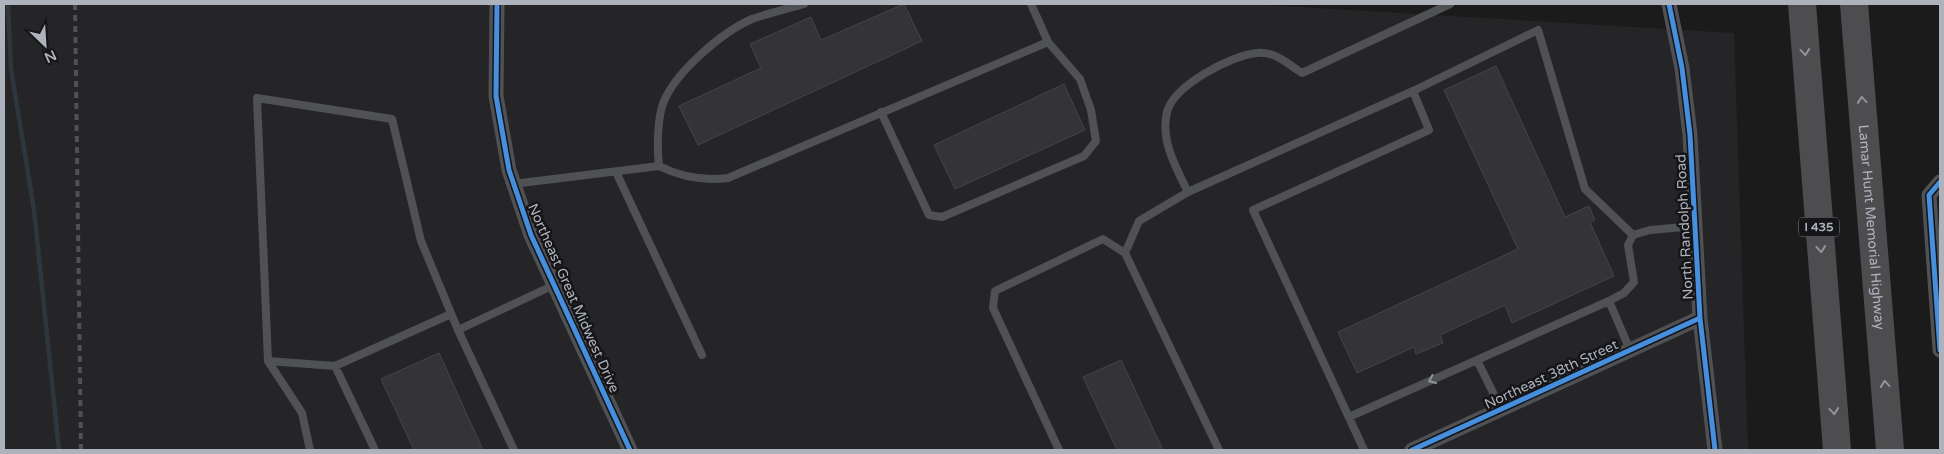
<svg xmlns="http://www.w3.org/2000/svg" width="1944" height="454" font-family="'Varela Round',sans-serif">
<style>
.built{fill:#252528}
.lines{fill:none;stroke-linecap:round;stroke-linejoin:round}
.stream{stroke:#2e373e;stroke-width:4.5}
.building{fill:#343436;stroke:#444548}
.service{stroke:#4f5155;stroke-width:8}
.minor{stroke:#4f5155;stroke-width:15}
.motorway{stroke:#4d4d50;stroke-width:28}
.rail{stroke:#505153;stroke-width:4;stroke-dasharray:6 5;stroke-linecap:butt}
.cycleway-casing{stroke:#151518;stroke-width:8}
.cycleway{stroke:#468fdf;stroke-width:5}
.oneway{stroke:#90949c}
.oneway2{stroke:#91959d}
.labels{text-anchor:middle;stroke-width:5;stroke-linejoin:round;paint-order:stroke}
.shield{fill:#151518;stroke:#7f838b;stroke-width:1}
.shield-label{font-size:12px;font-weight:bold;fill:#adb2bc}
.street-label{font-size:14px;fill:#adb2bc;stroke:#151518}
</style>
<rect width="100%" height="100%" fill="#1b1b1c"/>
<!-- built -->
<path class="built" d="M4,4H1249L1734,33L1748,450H4Z"/>
<g class="lines">
<!-- stream -->
<path class="stream" d="M8,4L11,69L34,210L59,450"/>
</g>
<!-- building -->
<path class="building" d="M904,4L922,41L698,145L679,106L761,68L750,44L811,17L821,40Z
M1496,66L1565,217L1589,206L1595,220L1590,222L1614,276L1512,323L1505,305L1440,335L1443,343L1416,354L1414,347L1357,373L1338,332L1518,249L1444,90Z
M1064,84L1085,130L955,189L934,145Z
M439,353L483,450H414L381,379Z
M1121,360L1163,450H1117L1083,377Z"/>
<g class="lines">
<!-- service -->
<path class="service" d="M1031,4L1048,42
M1413,91L1188,192C1176,168 1160,140 1167,112C1174,85 1232,55 1257,53C1275,51 1288,64 1302,73L1450,4
M659,166C657,148 657,118 664,101C677,71 722,32 752,19C769,13 787,9 804,4
M616,172L702,355
M513,184L659,166C681,177 703,181 728,178L1048,42L1080,79L1091,110L1096,141L1084,156L942,217L929,215L881,112
M1125,253L1139,221L1188,192
M1609,301L1630,350
M458,330L554,285
M1477,360L1501,409
M268,361L335,366
M1349,417L1609,301L1624,293L1634,282L1628,245L1633,235L1650,230L1695,226
M310,450L302,413L268,361L257,98L392,119L421,241L458,330L514,450
M375,450L335,366L451,314
M1059,450L993,308L995,291L1103,239L1125,253L1219,450
M1364,450L1253,210L1429,130L1413,91L1538,30L1585,189L1633,235"/>
<!-- minor -->
<path class="minor" d="M497,4L496,96L509,170L531,235L630,450
M1669,4L1682,68L1690,135L1700,318L1715,450
M1940,182L1929,195L1940,350
M1412,450L1700,318"/>
<!-- motorway -->
<g class="motorway">
<path d="M1802,4L1837,450"/>
<path id="s1" d="M1854,4L1890,450"/>
</g>
<!-- rail -->
<path class="rail" d="M75,4L81,450"/>
<defs>
<path id="cycleway" d="M497,4L496,96L509,170L531,235L630,450
M1669,4L1682,68L1690,135L1700,318L1715,450
M1940,182L1929,195L1940,350
M1412,450L1700,318"/>
</defs>
<!-- cycleway casing -->
<use href="#cycleway" class="cycleway-casing"/>
<!-- cycleway -->
<use href="#cycleway" class="cycleway"/>
</g>
<!-- one-way arrows -->
<defs><path id="oneway-chevron" d="M-2-3.5L2.5 0L-2 3.5" fill="none" stroke-width="1.6" stroke-linecap="round" stroke-linejoin="round" transform="scale(1.25)"/></defs>
<g class="oneway">
<use href="#oneway-chevron" transform="translate(1805 52) rotate(85)"/>
<use href="#oneway-chevron" transform="translate(1862 100) rotate(-95)"/>
<use href="#oneway-chevron" transform="translate(1821 249) rotate(85)"/>
<use href="#oneway-chevron" transform="translate(1885 384) rotate(-95)"/>
<use href="#oneway-chevron" transform="translate(1834 411) rotate(85)"/>
</g>
<use class="oneway2" href="#oneway-chevron" transform="translate(1432 380) rotate(156)"/>
<g class="labels">
<!-- shield labels -->
<rect class="shield" x="1799" y="217.5" width="40" height="19" rx="4"/>
<g class="shield-label">
<text x="1819" y="231">I 435</text>
</g>
<!-- street labels -->
<g class="street-label">
<text transform="translate(1684 227) rotate(-93)" y="5">North Randolph Road</text>
<text dy="5" stroke="none"><textPath href="#s1" startOffset="224">Lamar Hunt Memorial Highway</textPath></text>
<text transform="translate(574 298) rotate(66)" y="5">Northeast Great Midwest Drive</text>
<text transform="translate(1551 374) rotate(-25)" y="5">Northeast 38th Street</text>
</g>
</g>
<!-- border -->
<rect width="1944" height="454" fill="none" stroke="#adb2bc" stroke-width="10"/>
<!-- north arrow -->
<g transform="translate(45 45) rotate(155)" stroke="#151518" stroke-width="4" paint-order="stroke">
<path d="M0-4L9 19L0 12L-9 19Z" fill="#adb2bc"/>
<text y="-8" font-size="14" font-weight="bold" text-anchor="middle" fill="#adb2bc">N</text>
</g>
</svg>
